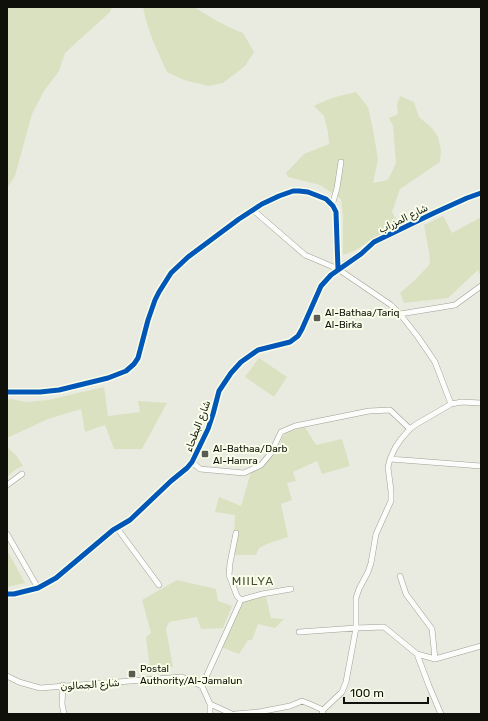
<svg xmlns="http://www.w3.org/2000/svg" width="488" height="721" font-family="Rubik,Cairo,sans-serif">
<style>
.green{fill:#dae1c0}
.lines{fill:none;stroke-linecap:round;stroke-linejoin:round}
.minor-casing{stroke:#9ea097;stroke-width:6}
.tertiary-casing{stroke:#9ea097;stroke-width:7}
.minor{stroke:#fcfcfa;stroke-width:5}
.tertiary{stroke:#fcfcfa;stroke-width:6}
.cycleway-casing{stroke:#f9fee8;stroke-width:8}
.cycleway{stroke:#0057b8;stroke-width:5}
.poi-dot{fill:#5b5d54;stroke:#f9fee8;stroke-width:1.5}
.labels{text-anchor:middle;stroke-width:4;stroke-linejoin:round;paint-order:stroke}
.street-label{font-size:10px;fill:#0e1009;stroke:#f9fee8}
.poi-label{font-size:10px;fill:#0e1009;stroke:#f9fee8;text-anchor:start}
.quarter-label{font-size:12px;letter-spacing:1px;fill:#474b39;stroke:#f9fee8}
</style>
<rect width="100%" height="100%" fill="#e9ebe0"/>
<!-- green -->
<path class="green" d="M7,7H112L110,12L65,53L59,71L44,91L32,114L15,176L7,188Z
M143,7H194L217,21L233,29L243,33L254,52L245,66L223,83L209,86L184,80L167,72L153,41L146,21Z
M356,92L368,107L373,130L378,159L373,183L388,180L396,163L393,126L389,118L398,114L397,105L400,96L414,102L419,117L432,128L438,137L441,151L440,162L400,189L392,212L398,223L354,251L343,255V216L341,199L320,185L288,177L286,173L304,154L329,144L328,132L324,116L314,106C327,99 341,95 356,92Z
M443,216L452,233L481,217V277L478,270L448,298L404,303L400,293L415,280L430,264L429,252L424,225Z
M259,358L287,377L274,397L245,377Z
M104,387L108,416L140,412L138,401L167,403L142,449H114L105,425L85,432L81,409L48,419L7,438V400L11,399L26,402L48,400Z
M305,427L316,445L342,439L350,466L322,474L317,461L293,472L296,481L287,483L292,500L281,504L288,537L267,544L259,548L256,555H233L235,515L215,512L219,497L241,506L251,472C263,467 273,458 279,446C281,443 281,438 284,435C289,430 299,429 305,427Z
M7,447L16,455L23,466L16,469L7,477Z
M7,552H8L25,583L7,587Z
M177,580L216,589L218,601L232,606L223,628L201,629L197,617L169,622L166,629L173,667L150,670L146,637L151,633L142,600Z
M266,597L271,618L284,619L275,628L258,624L252,640H248L239,654L221,647L241,603L249,599Z"/>
<g class="lines">
<defs>
<path id="minor" d="M333,206V202L337,188L341,162
M253,210L305,255L338,269L391,305L400,314L418,337L435,362L451,404
M400,314L455,305L481,286
M7,392H40L59,390L108,378L126,371L134,364L138,358L148,320L155,300L159,292L171,273L188,257L239,219L262,204L279,196L293,191H299L308,192L326,199L333,206L336,212L338,269L331,275L321,286L302,329L298,336L290,342L258,350L241,362L231,373L219,391L213,414L208,429L192,462L187,468L171,481L130,520L113,530L56,578L38,588L14,594H7
M390,459L481,466
M192,462L200,469L244,473L261,465L271,453L281,432L295,426L369,411L390,410L410,429
M7,485L22,474
M117,528L159,585
M236,533L230,563L229,575L237,596L241,600
M7,534L38,588
M400,576L406,594L432,629L435,659
M299,632L356,628L384,627L417,654L429,686L441,714
M417,654L435,659L481,646
M7,676L19,682L40,688L182,677L202,686L210,704L232,714
M63,685L62,704L64,714
M202,686L241,600L262,594L291,589
M210,714V704
M235,714L259,712L290,706L302,701L312,705L323,710
M322,714L323,710L342,692L346,682L356,628V598L359,589L368,572L371,563L376,534L391,501V491L388,467L390,459L395,448L401,439L410,429L415,425L451,404L462,402L481,403"/>
<path id="tertiary" d="M338,269L361,254L374,242L434,213L467,198L481,193"/>
</defs>
<!-- minor casing -->
<use href="#minor" class="minor-casing"/>
<!-- tertiary casing -->
<use href="#tertiary" class="tertiary-casing"/>
<!-- minor -->
<use href="#minor" class="minor"/>
<!-- tertiary -->
<use href="#tertiary" class="tertiary"/>
<defs>
<path id="cycleway" d="M7,392H40L59,390L108,378L126,371L134,364L138,358L148,320L155,300L159,292L171,273L188,257L239,219L262,204L279,196L293,191H299L308,192L326,199L333,206L336,212L338,269
M7,594H14L38,588L56,578L113,530L130,520L171,481L187,468L192,462L208,429L213,414L219,391L231,373L241,362L258,350L290,342L298,336L302,329L321,286L331,275L361,254L374,242L434,213L467,198L481,193"/>
</defs>
<!-- cycleway casing -->
<use href="#cycleway" class="cycleway-casing"/>
<!-- cycleway -->
<use href="#cycleway" class="cycleway"/>
</g>
<!-- markers -->
<g class="poi-dot">
<rect x="313" y="314" width="8" height="8" rx="2"/>
<rect x="201" y="450" width="8" height="8" rx="2"/>
<rect x="128" y="670" width="8" height="8" rx="2"/>
</g>
<g class="labels">
<!-- street labels -->
<g class="street-label">
<text transform="translate(403 218) rotate(-26)" y="4">شارع المزراب</text>
<text transform="translate(197 426) rotate(-69)" y="4">شارع البطحاء</text>
<text transform="translate(90 684) rotate(-4)" y="4">شارع الجمالون</text>
</g>
<!-- poi labels -->
<g class="poi-label">
<text x="325" y="316">Al-Bathaa/Tariq<tspan x="325" dy="12">Al-Birka</tspan></text>
<text x="213" y="452">Al-Bathaa/Darb<tspan x="213" dy="12">Al-Hamra</tspan></text>
<text x="140" y="672">Postal<tspan x="140" dy="12">Authority/Al-Jamalun</tspan></text>
</g>
<!-- quarter labels -->
<g class="quarter-label">
<text x="253" y="585">MIILYA</text>
</g>
</g>
<!-- border -->
<rect width="488" height="721" fill="none" stroke="#0e1009" stroke-width="16"/>
<!-- scale -->
<path d="M344 697v6h84v-6" fill="none" stroke="#0e1009" stroke-width="2"/>
<text x="350" y="697" font-size="12" fill="#0e1009" stroke="#f9fee8" stroke-width="3" paint-order="stroke">100 m</text>
</svg>
